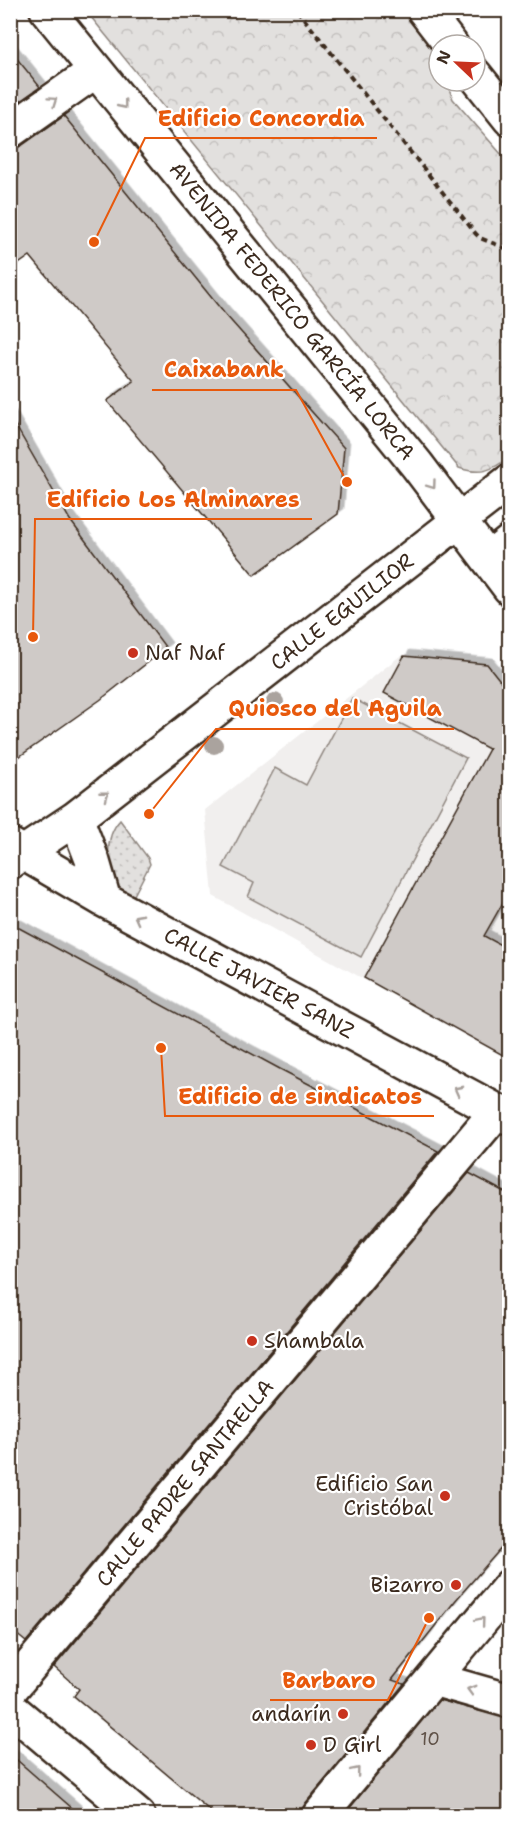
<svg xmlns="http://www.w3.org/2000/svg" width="520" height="1826" font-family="'Shantell Sans',sans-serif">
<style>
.built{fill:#f1efee}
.forest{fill:url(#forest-crowns);stroke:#8e857e;stroke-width:1.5}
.garden{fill:url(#garden-dots);stroke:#8e857e;stroke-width:1.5}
.pitch{fill:#e2e0de;stroke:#8e857e;stroke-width:1.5}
.building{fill:#cfcac7;stroke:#3b2a1e;stroke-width:1.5;filter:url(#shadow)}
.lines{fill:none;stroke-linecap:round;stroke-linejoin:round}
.lane-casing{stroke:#3b2a1e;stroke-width:33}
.street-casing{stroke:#3b2a1e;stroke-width:38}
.primary-casing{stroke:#3b2a1e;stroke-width:38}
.path{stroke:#3b2a1e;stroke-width:4;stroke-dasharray:6 4.5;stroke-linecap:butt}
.lane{stroke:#fff;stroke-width:28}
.street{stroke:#fff;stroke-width:33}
.primary{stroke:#fff;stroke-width:33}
.tree{fill:#aaa39e}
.oneway{stroke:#a79f9a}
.poi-dot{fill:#c8321e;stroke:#fff;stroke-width:2}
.labels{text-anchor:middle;stroke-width:4.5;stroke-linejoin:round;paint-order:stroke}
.number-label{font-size:18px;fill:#605248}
.street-label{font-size:21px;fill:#3b2a1e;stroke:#fff}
.poi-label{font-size:21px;fill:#3b2a1e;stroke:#fff;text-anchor:start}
.leader{fill:none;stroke:#e8590c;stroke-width:2}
.callout-dot{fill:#e8590c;stroke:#fff;stroke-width:2}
.callout-label{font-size:22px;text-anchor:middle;font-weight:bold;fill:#e8590c;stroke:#fff;stroke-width:4.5;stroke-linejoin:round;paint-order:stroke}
</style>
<defs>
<pattern id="forest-crowns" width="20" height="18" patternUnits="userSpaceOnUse" patternTransform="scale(1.5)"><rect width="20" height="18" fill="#e2e0de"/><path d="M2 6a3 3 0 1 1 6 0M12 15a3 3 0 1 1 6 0" fill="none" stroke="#c3c0be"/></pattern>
<pattern id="garden-dots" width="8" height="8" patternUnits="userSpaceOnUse" patternTransform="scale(1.5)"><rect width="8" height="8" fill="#e2e0de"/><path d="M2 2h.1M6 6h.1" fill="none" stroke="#c3c0be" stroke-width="1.8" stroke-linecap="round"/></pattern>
<filter id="shadow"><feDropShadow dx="5.5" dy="-5.5" stdDeviation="0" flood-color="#0004"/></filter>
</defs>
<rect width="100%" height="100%" fill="#fff"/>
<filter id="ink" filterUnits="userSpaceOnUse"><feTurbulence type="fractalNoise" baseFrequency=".0167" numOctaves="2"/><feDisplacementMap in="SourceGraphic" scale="12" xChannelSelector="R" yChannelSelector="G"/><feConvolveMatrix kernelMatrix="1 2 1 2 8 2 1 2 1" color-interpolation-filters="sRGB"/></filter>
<g filter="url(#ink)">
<!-- built -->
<path class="built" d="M400,656L487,664L509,693V1059L213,896L205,810Z"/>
<!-- forest -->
<path class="forest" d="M86,11H421L439,61V81H446L453,99L509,163V457C492,471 480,475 459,468Z"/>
<!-- garden -->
<path class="garden" d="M120,820L148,858L150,864L131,901C127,897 120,893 117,888C106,869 104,837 120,820Z"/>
<!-- pitch -->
<path class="pitch" d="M352,698L466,758L361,957L248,897L254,883L223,867L275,768L306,785Z"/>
<!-- building -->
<path class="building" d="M10,50L40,87L10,108Z
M64,116L224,313L344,448L338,514L254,575L107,401L134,381L30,256L10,270V150L21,146Z
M10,416L70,520L166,648L100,700L10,763Z
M404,656L487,664L510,693V890L484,936L510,950V1059L364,978L489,749L384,693Z
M10,923L280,1069L438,1151L26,1642L10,1629Z
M469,1173L510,1195V1538L455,1601L392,1680L404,1684L305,1804L301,1815H215L74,1696L79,1689L54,1667Z
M439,1700L510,1719V1815H344Z
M10,1754L80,1815H10Z"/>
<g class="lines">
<defs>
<path id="lane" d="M486,558L510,539"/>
<path id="street" d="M10,131L95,71
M76,818L93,862L104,900
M10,845L104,900L510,1118
M10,862L76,818L510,481
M433,1679L510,1701
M10,1690L497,1111
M10,1708L138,1816
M319,1816L510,1586"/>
<path id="primary" d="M47,10L417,465L510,588
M424,10L451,45
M475,75L510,119"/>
</defs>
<!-- lane casing -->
<use href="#lane" class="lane-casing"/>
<!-- street casing -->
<use href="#street" class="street-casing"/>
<!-- primary casing -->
<use href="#primary" class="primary-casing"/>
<!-- path -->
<path class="path" d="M297,10L476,234L480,238L510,250"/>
<!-- lane -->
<use href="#lane" class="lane"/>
<!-- street -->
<use href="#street" class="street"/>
<!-- primary -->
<use href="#primary" class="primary"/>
</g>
<!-- trees -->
<g class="tree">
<circle cx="275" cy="702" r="9"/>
<circle cx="214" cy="745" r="9"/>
</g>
<!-- one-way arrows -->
<defs><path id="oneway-chevron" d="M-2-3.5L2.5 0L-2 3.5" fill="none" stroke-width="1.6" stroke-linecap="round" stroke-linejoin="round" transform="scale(1.5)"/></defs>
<g class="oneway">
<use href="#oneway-chevron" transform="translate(53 101) rotate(-35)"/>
<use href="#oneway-chevron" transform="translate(123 105) rotate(51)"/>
<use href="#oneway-chevron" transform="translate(432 485) rotate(54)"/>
<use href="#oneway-chevron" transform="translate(105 795) rotate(-38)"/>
<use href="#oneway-chevron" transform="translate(138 918) rotate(-152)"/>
<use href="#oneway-chevron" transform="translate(458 1090) rotate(-152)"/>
<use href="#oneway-chevron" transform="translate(481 1621) rotate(-50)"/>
<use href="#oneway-chevron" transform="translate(471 1690) rotate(-164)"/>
<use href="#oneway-chevron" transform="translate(356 1771) rotate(-50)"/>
</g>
</g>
<!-- markers -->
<g class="poi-dot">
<circle cx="133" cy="653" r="6"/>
<circle cx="252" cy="1341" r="6"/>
<circle cx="445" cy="1496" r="6"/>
<circle cx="456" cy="1585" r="6"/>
<circle cx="343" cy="1714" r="6"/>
<circle cx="311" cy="1745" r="6"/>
</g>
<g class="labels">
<!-- number labels -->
<g class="number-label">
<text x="430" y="1745">10</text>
</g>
<!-- street labels -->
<g class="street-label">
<text transform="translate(292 311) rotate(51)" y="7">AVENIDA FEDERICO GARCÍA LORCA</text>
<text transform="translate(342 612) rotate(-38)" y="7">CALLE EGUILIOR</text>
<text transform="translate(259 983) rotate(28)" y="7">CALLE JAVIER SANZ</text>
<text transform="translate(185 1483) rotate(-50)" y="7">CALLE PADRE SANTAELLA</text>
</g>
<!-- poi labels -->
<g class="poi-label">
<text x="145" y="660">Naf Naf</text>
<text x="264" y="1348">Shambala</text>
<text x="433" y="1491" text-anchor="end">Edificio San<tspan x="433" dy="24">Cristóbal</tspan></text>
<text x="444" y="1592" text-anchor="end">Bizarro</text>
<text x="331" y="1721" text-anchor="end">andarín</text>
<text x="323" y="1752">D Girl</text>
</g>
</g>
<!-- callouts -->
<path class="leader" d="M94 242L145 138H377M347 482L296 390H152M33 637L35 519H312M149 814L216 729H454M161 1048L165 1116H434M429 1618L388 1700H270"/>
<g class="callout-dot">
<circle cx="94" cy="242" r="6"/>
<circle cx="347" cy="482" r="6"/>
<circle cx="33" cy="637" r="6"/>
<circle cx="149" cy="814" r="6"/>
<circle cx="161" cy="1048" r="6"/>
<circle cx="429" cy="1618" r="6"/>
</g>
<g class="callout-label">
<text x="261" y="126">Edificio Concordia</text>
<text x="224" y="377">Caixabank</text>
<text x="173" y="507">Edificio Los Alminares</text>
<text x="335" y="716">Quiosco del Aguila</text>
<text x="300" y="1104">Edificio de sindicatos</text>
<text x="329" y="1688">Barbaro</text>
</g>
<!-- margin -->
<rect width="520" height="1826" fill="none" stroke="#fff" stroke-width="36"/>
<rect x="18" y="18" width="484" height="1790" fill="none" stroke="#3b2a1e" stroke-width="2" filter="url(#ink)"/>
<!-- north arrow -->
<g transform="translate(457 63) rotate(293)"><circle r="28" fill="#ffffff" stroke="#b1aaa5" stroke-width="1.5"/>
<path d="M0-4.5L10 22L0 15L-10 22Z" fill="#c8321e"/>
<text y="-9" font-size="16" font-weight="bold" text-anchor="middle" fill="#3b2a1e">N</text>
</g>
</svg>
